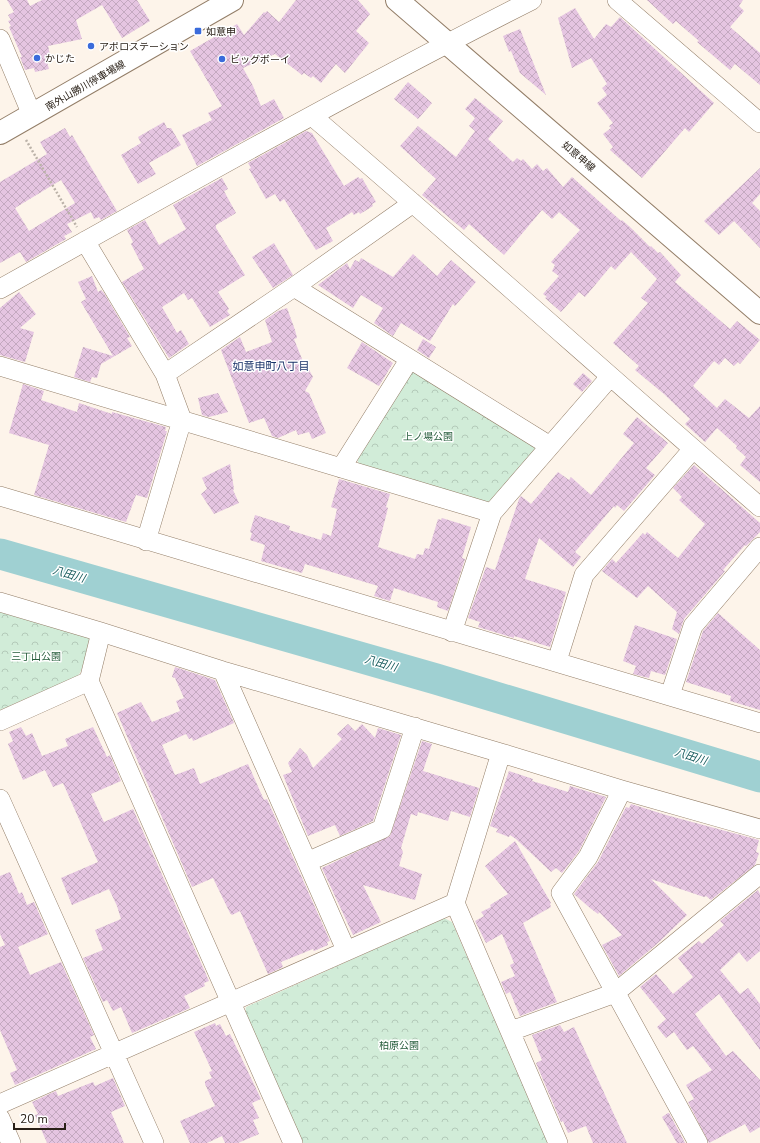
<svg xmlns="http://www.w3.org/2000/svg" width="760" height="1143" font-family="'Nunito Sans','Noto Sans JP',sans-serif">
<style>
.park{fill:url(#park-crowns)}
.lines{fill:none;stroke-linecap:round;stroke-linejoin:round}
.river{stroke:#9fd0d2;stroke-width:31}
.building{fill:url(#building-cross-hatch);fill-rule:evenodd}
.minor-casing{stroke:#937e68;stroke-width:20}
.tertiary-casing{stroke:#937e68;stroke-width:24}
.secondary-casing{stroke:#937e68;stroke-width:24}
.path{stroke:#bbb2a8;stroke-width:2.5;stroke-dasharray:2 2;stroke-linecap:butt}
.minor{stroke:#fff;stroke-width:19}
.tertiary{stroke:#fff;stroke-width:22}
.secondary{stroke:#fff;stroke-width:22}
.poi-dot{fill:#3a6bdb;stroke:#fff;stroke-width:1.5}
.labels{text-anchor:middle;stroke-width:3;stroke-linejoin:round;paint-order:stroke}
.poi-label{font-size:10px;fill:#292017;stroke:#fff;text-anchor:start}
.street-label{font-size:10px;fill:#292017;stroke:#fff}
.park-label{font-size:10px;fill:#255c3b;stroke:#fff}
.neighbourhood-label{font-size:11px;fill:#193268;stroke:#fff}
.water-label{font-size:11px;font-style:italic;fill:#165a5c;stroke:#fff}
</style>
<defs>
<pattern id="park-crowns" width="20" height="18" patternUnits="userSpaceOnUse"><rect width="20" height="18" fill="#d1ecd8"/><path d="M2 6a3 3 0 1 1 6 0M12 15a3 3 0 1 1 6 0" fill="none" stroke="#b3cab9"/></pattern>
<pattern id="building-cross-hatch" width="8" height="8" patternUnits="userSpaceOnUse"><rect width="8" height="8" fill="#e5c5e1"/><path d="M0 0l8 8M0 8l8-8" fill="none" stroke="#c4a9c0"/></pattern>
</defs>
<rect width="100%" height="100%" fill="#fdf4ea"/>
<!-- park -->
<path class="park" d="M415,371L535,444L536,451L493,500L485,503L360,467L357,459L408,374Z
M0,608L88,634L91,640L81,671L78,676L0,710Z
M444,918L452,922L548,1143H301L245,1015L246,1007Z"/>
<g class="lines">
<!-- river -->
<path class="river" d="M0,554L436,679L760,777"/>
</g>
<!-- building -->
<path class="building" d="M7,0H27L30,6L42,0H137L150,21L122,38L102,5L76,20L82,39L48,46L51,58L46,59L49,69L35,72L34,68L25,70L20,57H22L9,27L11,26L8,21L11,20L8,15L14,12Z
M296,0H358L370,14L356,31L369,43L345,73L336,64L321,83L313,76L311,78L304,73L302,75L275,54L243,68L253,86L261,106L274,99L284,118L197,166L182,135L212,120L208,113L222,106L190,51L237,24L244,35L264,12L265,13L267,11L279,22Z
M647,0H743L739,6L744,11L730,27L760,53V85L735,64L730,70L697,42L699,41L676,21L673,24Z
M575,8L594,39L606,24L611,27L620,17L714,103L689,132L685,128L642,178L610,150L613,147L603,134L611,128L609,126L613,123L597,103L607,95L602,88L607,84L591,58L572,68L558,18Z
M520,29L546,95L520,73L511,51L509,52L503,36Z
M408,82L432,103L418,119L394,99Z
M475,98L503,121L488,139L513,162L517,158L521,161L523,159L532,169L537,164L543,171L547,168L563,187L572,177L621,221L622,220L631,228L650,247L651,246L658,253L660,252L681,275L675,282L730,329L737,321L760,340L740,364L738,362L734,366L725,358L719,365L714,361L693,386L717,408L725,399L749,418L760,406V482L740,465L746,457L736,448L737,446L717,428L705,442L685,424L690,419L664,394L635,370L639,366L613,343L648,303L641,298L657,279L631,252L615,270L611,266L585,297L579,292L561,312L545,298L547,297L543,294L559,276L552,271L555,265L551,262L580,230L559,212L552,219L542,210L504,255L469,224L464,230L422,195L436,179L400,146L418,126L456,157L475,131L469,126L475,118L465,109Z
M164,122L167,128H171L181,145L149,163L156,174L138,184L121,155L141,143L138,137Z
M65,128L70,137L72,135L117,211L101,220L99,217L94,219L91,212L67,224L72,232L64,236L66,239L26,262L20,252L0,263V182L47,154L40,142ZM61,180L75,203L29,231L15,208Z
M306,131L312,133L344,186L358,177L360,179L362,178L376,202L372,204L373,206L360,214L359,212L354,215L352,212L326,228L333,241L316,250L284,199L280,202L275,194L266,199L249,169L251,168L248,163Z
M760,168V194L752,203L760,211V248L734,221L719,235L704,221Z
M222,178L228,189L224,191L236,213L216,225V228L245,275L218,292L229,309L227,311L230,315L210,327L192,298L188,300L184,293L162,307L177,333L181,330L189,344L169,358L122,282L144,269L131,244L133,242L127,230L145,220L159,245L186,229L173,205Z
M274,243L293,275L273,288L252,257Z
M413,254L437,276L451,260L476,282L455,306L453,304L430,341L401,323L393,336L374,323L383,308L361,295L353,308L318,285L347,263L350,269L355,260L359,262L361,258L393,277Z
M92,276L98,292L101,290L104,293L130,337L127,338L132,346L101,364L97,378L92,377L90,382L74,377L83,347L113,356L81,302L86,299L78,282Z
M19,292L36,314L20,328L34,332L25,362L0,355V308Z
M287,308L295,330L297,338L294,339L306,369L308,368L313,377L305,391L309,393L326,433L312,439L309,432L298,435L296,430L278,438L272,436L264,418L249,423L221,350L240,337L246,352L272,342L265,320L278,311Z
M423,339L436,347L429,358L417,350Z
M362,342L393,363L379,386L347,368Z
M583,373L592,381L582,392L573,384Z
M23,384L44,391L41,400L77,412L79,403L112,414V412L166,427L165,431H167L147,498L136,495L126,522L34,495L49,445L9,433Z
M218,393L228,412L209,417L202,415L198,398Z
M637,417L668,443L646,468L655,475L624,511L617,505L615,508L614,506L575,552L581,557L573,567L539,538L525,579L566,592L550,647L514,636V638L478,627L480,622L468,618L486,567L495,570L519,499L521,496L531,504L558,472L569,480L571,477L591,495L634,443L623,434Z
M230,464L234,489L233,490L239,503L214,514L201,494L207,489L202,478Z
M694,465L760,523V532L746,546L745,545L723,570L725,571L684,619L679,634L672,629L677,612L648,586L637,598L602,571L612,559L616,563L643,533L645,535L647,532L678,558L705,524L679,500L682,497L673,488Z
M339,479L390,494L386,507L388,508L378,547L415,559L417,554L423,555L425,548L429,549L438,519L441,520L442,518L471,527L462,558L465,559L448,611L437,607L438,602L394,588L390,601L374,596L378,586L305,564L302,573L261,561L265,545L250,540L252,533L250,532L255,515L290,526L289,530L321,540L323,533L331,536L337,509L331,507Z
M718,613L760,650V710L730,701L731,696L686,682L703,631Z
M635,625L677,639L665,675L651,671L649,678L633,674L636,666L623,661Z
M175,667L215,680L234,723L193,741L192,738L189,739L186,734L162,745L175,775L194,768L200,784L248,764L264,800L267,799L330,941L327,942L328,945L314,951L313,949L281,962L283,967L268,974L240,911L232,915L230,913L213,878L192,887L117,713L141,702L152,722L180,711L176,701L184,698L175,678L172,677Z
M348,724L355,731L362,724L375,738L378,728L401,735L373,821L340,836L335,825L308,836L283,775L292,772L288,763L300,748L307,755L313,768L342,739L337,734Z
M21,727L26,736L32,733L42,756L68,746L65,739L93,727L107,757L110,755L121,781L91,794L102,818L104,822L133,809L209,981L204,983L205,986L184,996L190,1008L132,1033L121,1007L113,1011L107,1000L103,1002L83,958L103,950L95,930L121,919L117,906L109,889L72,905L61,878L98,862L63,783L53,787L45,770L23,780L8,744L13,741L9,732Z
M422,741L432,744L423,771L479,788L470,817L451,811L448,821L418,812L417,816L411,814L401,848L403,852L399,866L422,874L415,900L363,885L381,922L353,935L322,868L390,836Z
M509,771L533,779L532,781L568,792L570,786L606,797L579,851L562,873L556,868L551,872L516,839L510,835L509,837L496,832L498,829L490,826Z
M631,804L666,815L759,840L756,852L759,853L755,865L711,900L706,896L704,897L651,879L687,915L658,943L619,976L602,945L622,935L599,912L598,914L590,908L574,894L598,862L626,807L629,808Z
M515,841L551,903L550,904L551,907L523,923L557,1002L520,1016L510,992L506,994L501,982L515,976L510,965L514,963L502,934L486,943L475,921L484,916L481,912L491,907L490,905L508,894L485,866Z
M10,872L19,894L22,892L27,905L34,902L48,934L18,947L30,975L61,962L94,1035L90,1037L96,1049L15,1085L10,1073L17,1070L0,1030V947L5,945L0,934V876Z
M758,890L760,894V951L747,962L739,952L720,970L740,994L748,988L760,1004V1050L719,994L695,1014L726,1056L733,1051L760,1080V1127L750,1133L745,1124L709,1143L688,1102L694,1099L686,1085L712,1070L693,1046L687,1050L674,1032L666,1038L657,1027L666,1019L640,987L656,974L673,994L693,977L678,958L699,941L702,944L724,925L720,921Z
M215,1023L216,1026L220,1024L226,1036L230,1034L261,1099L252,1103L259,1118L253,1120L259,1134L238,1143H225L222,1136L207,1143H190L180,1121L215,1106L205,1084V1081L212,1078L209,1072L212,1071L194,1032Z
M560,1025L564,1032L574,1027L627,1143H593L586,1126L568,1133L563,1121L561,1122L536,1063L542,1060L532,1035Z
M113,1078L125,1106L111,1112L124,1143H47L35,1115L38,1114L32,1102L56,1091L58,1096L93,1082L95,1086Z
M668,1113H669L685,1143H677L662,1117Z"/>
<g class="lines">
<defs>
<path id="minor" d="M617,0L760,123
M0,39L32,115
M312,116C463,245 610,377 760,507
M85,241L165,374L182,420L146,541
M294,287L550,446
M0,289C176,190 352,91 532,0
M0,366L492,513
M165,374L294,287L413,203
M341,468L409,360
M0,496L760,723
M0,602L101,632L223,671L501,753L622,790L760,829
M452,632L492,513L610,377
M557,661L584,575L693,449
M223,671L346,950
M89,681L101,632
M670,695L693,626L760,547
M0,721L89,681L293,1143
M622,790L588,857L561,893L698,1143
M0,799L154,1143
M307,862L382,829L415,727
M455,903L558,1143
M511,1031L615,993L760,874
M0,1104L455,903L501,753
M0,1118L11,1143"/>
<path id="tertiary" d="M397,0L760,313"/>
<path id="secondary" d="M0,133L232,0"/>
</defs>
<!-- minor casing -->
<use href="#minor" class="minor-casing"/>
<!-- tertiary casing -->
<use href="#tertiary" class="tertiary-casing"/>
<!-- secondary casing -->
<use href="#secondary" class="secondary-casing"/>
<!-- path -->
<path class="path" d="M26,140L77,227"/>
<!-- minor -->
<use href="#minor" class="minor"/>
<!-- tertiary -->
<use href="#tertiary" class="tertiary"/>
<!-- secondary -->
<use href="#secondary" class="secondary"/>
</g>
<!-- markers -->
<g class="poi-dot">
<rect x="194" y="27" width="8" height="8" rx="2"/>
<circle cx="91" cy="46" r="4"/>
<circle cx="37" cy="58" r="4"/>
<circle cx="222" cy="59" r="4"/>
</g>
<g class="labels">
<!-- poi labels -->
<g class="poi-label">
<text x="206" y="35">如意申</text>
<text x="99" y="50">アポロステーション</text>
<text x="45" y="62">かじた</text>
<text x="230" y="63">ビッグボーイ</text>
</g>
<!-- street labels -->
<g class="street-label">
<text transform="translate(85 85) rotate(-30)" y="4">南外山勝川停車場線</text>
<text transform="translate(579 156) rotate(41)" y="4">如意申線</text>
</g>
<!-- park labels -->
<g class="park-label">
<text x="428" y="440">上ノ場公園</text>
<text x="36" y="660">三丁山公園</text>
<text x="399" y="1049">柏原公園</text>
</g>
<!-- neighbourhood labels -->
<g class="neighbourhood-label">
<text x="271" y="370">如意申町八丁目</text>
</g>
<!-- water labels -->
<g class="water-label">
<text transform="translate(69 574) rotate(16)" y="4">八田川</text>
<text transform="translate(381 663) rotate(16)" y="4">八田川</text>
<text transform="translate(691 756) rotate(17)" y="4">八田川</text>
</g>
</g>
<!-- scale -->
<path d="M14 1123v6h51v-6" fill="none" stroke="#292017" stroke-width="2"/>
<text x="20" y="1123" font-size="12" fill="#292017" stroke="#ffffff" stroke-width="3" paint-order="stroke">20 m</text>
</svg>
